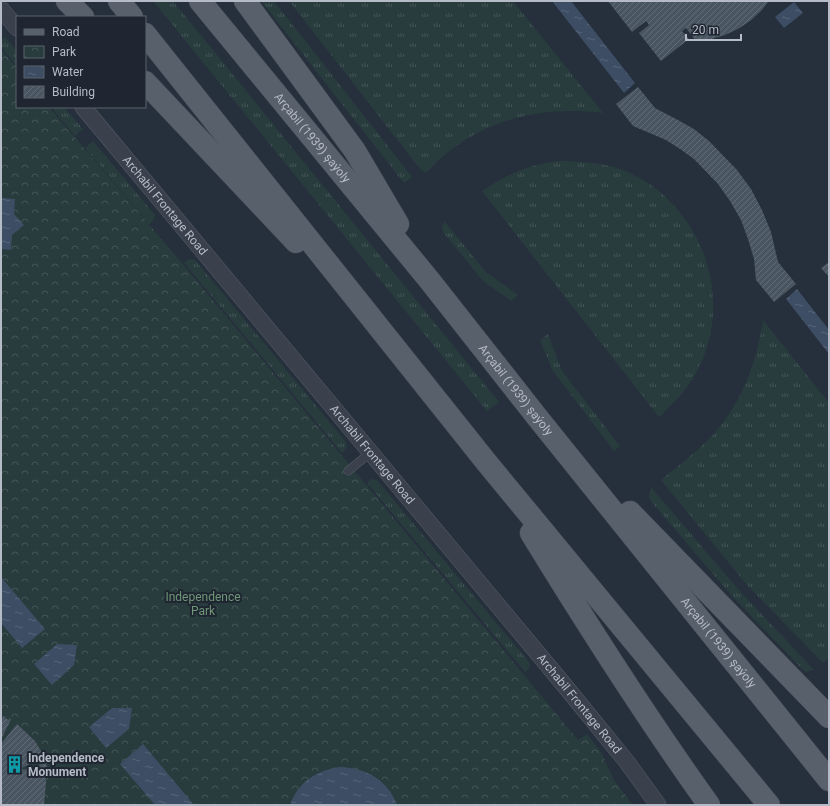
<svg xmlns="http://www.w3.org/2000/svg" width="830" height="806" font-family="Roboto,sans-serif">
<style>
.grass{fill:url(#grass-tufts)}
.park{fill:url(#park-crowns)}
.water{fill:url(#water-ripples)}
.building{fill:url(#building-hatch)}
.lines{fill:none;stroke-linecap:round;stroke-linejoin:round}
.service-casing{stroke:#555c67;stroke-width:9}
.minor-casing{stroke:#555c67;stroke-width:17}
.primary-casing{stroke:#434a55;stroke-width:23}
.service{stroke:#3a414c;stroke-width:8}
.minor{stroke:#3a414c;stroke-width:16}
.primary{stroke:#58606c;stroke-width:22}
.labels{text-anchor:middle;stroke-width:4;stroke-linejoin:round;paint-order:stroke}
.street-label{font-size:12px;fill:#b5bcc7;stroke:#1f2631}
.park-label{font-size:12px;fill:#6e9677;stroke:#1f2631}
.poi-label{font-size:12px;font-weight:bold;fill:#b5bcc7;stroke:#1f2631;text-anchor:start}
</style>
<defs>
<pattern id="grass-tufts" width="24" height="20" patternUnits="userSpaceOnUse"><rect width="24" height="20" fill="#283b3d"/><path d="M3 7l-1-3M5 7V3M7 7l1-3M15 17l-1-3M17 17v-4M19 17l1-3" fill="none" stroke="#455558"/></pattern>
<pattern id="park-crowns" width="20" height="18" patternUnits="userSpaceOnUse"><rect width="20" height="18" fill="#283b3d"/><path d="M2 6a3 3 0 1 1 6 0M12 15a3 3 0 1 1 6 0" fill="none" stroke="#455558"/></pattern>
<pattern id="water-ripples" width="26" height="14" patternUnits="userSpaceOnUse"><rect width="26" height="14" fill="#3d4d64"/><path d="M2 4q2-2 4 0t4 0M15 11q2-2 4 0t4 0" fill="none" stroke="#576579"/></pattern>
<pattern id="building-hatch" width="6" height="6" patternUnits="userSpaceOnUse"><rect width="6" height="6" fill="#4a5562"/><path d="M-1 1l2-2M0 6l6-6M5 7l2-2" fill="none" stroke="#626c77"/></pattern>
</defs>
<rect width="100%" height="100%" fill="#262f3c"/>
<!-- grass -->
<path class="grass" d="M153,1H173L499,402L487,411Z
M261,1H274L412,177L404,183Z
M289,1H513L603,113C536,105 472,122 426,173L420,169Z
M5,37L17,51V66L1,47V40Z
M51,107H64L83,129L75,136Z
M93,141L155,215L153,221L149,224L85,148Z
M557,161C577,161 597,162 617,168C698,195 738,296 697,371C688,389 674,403 659,417L482,191C507,174 526,166 557,161Z
M445,222L486,272L518,295L511,301L483,281L443,232L442,226Z
M189,259L195,260L346,442L347,447L342,453L184,263Z
M763,320L829,403V658L823,663L747,585L661,480C676,468 691,456 705,443C739,410 756,367 763,320Z
M548,334L562,371L620,446L614,451L553,371L540,340Z
M371,479L377,480L529,662C531,667 529,669 525,672L367,483Z
M651,487L738,589L814,670L806,672L803,670L731,595L650,500L649,496Z"/>
<!-- park -->
<path class="park" d="M1,49L17,68V107H49L182,263L578,740L587,734L601,752L614,780L633,805H1Z"/>
<!-- water -->
<path class="water" d="M552,1H571L635,83L624,93Z
M794,2L803,13L784,28L775,17Z
M1,198L15,199L14,214L24,225L12,235L11,250L1,249Z
M797,289L829,330V354L786,299Z
M1,577L45,629L22,648L1,623Z
M57,644L77,645L74,665L52,685L34,664Z
M112,708H132L129,729L106,748L89,727Z
M143,744L194,805H155L120,764Z
M340,767C366,768 388,780 397,805H290C298,782 317,770 340,767Z"/>
<!-- building -->
<path class="building" d="M608,1H769L761,11L750,21L738,29L725,35L711,39L696,41L686,28L682,31L689,39L661,61L639,33L649,25L646,21L632,32Z
M638,87L655,108L676,119L694,129L709,141L737,170L751,189L762,210L771,232L778,262L796,284L774,302L756,280L754,259L748,239L741,220L730,201L718,184L694,159L680,149L666,140L633,126L616,104Z
M829,262V277L821,268Z
M4,716L6,717L5,718L9,720V718L11,719L1,740V719Z
M17,724L35,741L44,756L22,768L23,770L48,762V763L46,764L48,768H50V769L47,771L44,805H1V744Z"/>
<g class="lines">
<defs>
<path id="service" d="M348,471L371,452"/>
<g id="minor">
<path d="M1,9L17,28"/>
<path id="s1" d="M83,107L565,686L627,762L658,805"/>
</g>
<g id="primary">
<path d="M67,1L83,17"/>
<path d="M119,1L132,17"/>
<path id="s2" d="M200,1L430,281L537,417L829,780"/>
<path d="M245,1L355,151L398,224"/>
<path d="M145,34L487,463L769,805"/>
<path d="M145,82L296,242"/>
<path d="M630,512L829,717"/>
<path d="M531,533C588,626 646,717 709,805"/>
</g>
</defs>
<!-- service casing -->
<use href="#service" class="service-casing"/>
<!-- minor casing -->
<use href="#minor" class="minor-casing"/>
<!-- primary casing -->
<use href="#primary" class="primary-casing"/>
<!-- service -->
<use href="#service" class="service"/>
<!-- minor -->
<use href="#minor" class="minor"/>
<!-- primary -->
<use href="#primary" class="primary"/>
</g>
<!-- icons -->
<defs>
<symbol id="building-bare" viewBox="-9 -9 18 18"><path d="M-4-6H4V6H1V3H-1V6H-4ZM-2.5-4.3h1.7v1.8h-1.7ZM.8-4.3h1.7v1.8H.8ZM-2.5-1h1.7V.8h-1.7ZM.8-1h1.7V.8H.8Z" fill="#0f9aa8" stroke="#1f2631" stroke-width="2.5" paint-order="stroke"/></symbol>
</defs>
<g fill-rule="evenodd">
<use href="#building-bare" x="2" y="752" width="25" height="25"/>
</g>
<g class="labels">
<!-- street labels -->
<g class="street-label">
<text dy="4" stroke="none"><textPath href="#s2" startOffset="177">Arçabil (1939) şaýoly</textPath></text>
<text dy="4" stroke="none"><textPath href="#s1" startOffset="128">Archabil Frontage Road</textPath></text>
<text dy="4" stroke="none"><textPath href="#s2" startOffset="501">Arçabil (1939) şaýoly</textPath></text>
<text dy="4" stroke="none"><textPath href="#s1" startOffset="452">Archabil Frontage Road</textPath></text>
<text dy="4" stroke="none"><textPath href="#s2" startOffset="825">Arçabil (1939) şaýoly</textPath></text>
<text dy="4" stroke="none"><textPath href="#s1" startOffset="776">Archabil Frontage Road</textPath></text>
</g>
<!-- park labels -->
<g class="park-label">
<text x="203" y="601">Independence<tspan x="203" dy="14">Park</tspan></text>
</g>
<!-- poi labels -->
<g class="poi-label">
<text x="28" y="762">Independence<tspan x="28" dy="14">Monument</tspan></text>
</g>
</g>
<!-- border -->
<rect width="830" height="806" fill="none" stroke="#b5bcc7" stroke-width="4"/>
<!-- legend -->
<rect x="16" y="16" width="130" height="92" fill="#1f2631" stroke="#5b626d"/>
<rect x="24" y="29" width="20" height="6" fill="#58606c" stroke="#5b626d"/>
<text x="52" y="36" font-size="12" fill="#b5bcc7">Road</text>
<rect x="24" y="46" width="20" height="12" fill="url(#park-crowns)" stroke="#5b626d"/>
<text x="52" y="56" font-size="12" fill="#b5bcc7">Park</text>
<rect x="24" y="66" width="20" height="12" fill="url(#water-ripples)" stroke="#5b626d"/>
<text x="52" y="76" font-size="12" fill="#b5bcc7">Water</text>
<rect x="24" y="86" width="20" height="12" fill="url(#building-hatch)" stroke="#5b626d"/>
<text x="52" y="96" font-size="12" fill="#b5bcc7">Building</text>
<!-- scale -->
<path d="M686 34v6h55v-6" fill="none" stroke="#b5bcc7" stroke-width="2"/>
<text x="692" y="34" font-size="12" fill="#b5bcc7" stroke="#1f2631" stroke-width="3" paint-order="stroke">20 m</text>
</svg>
